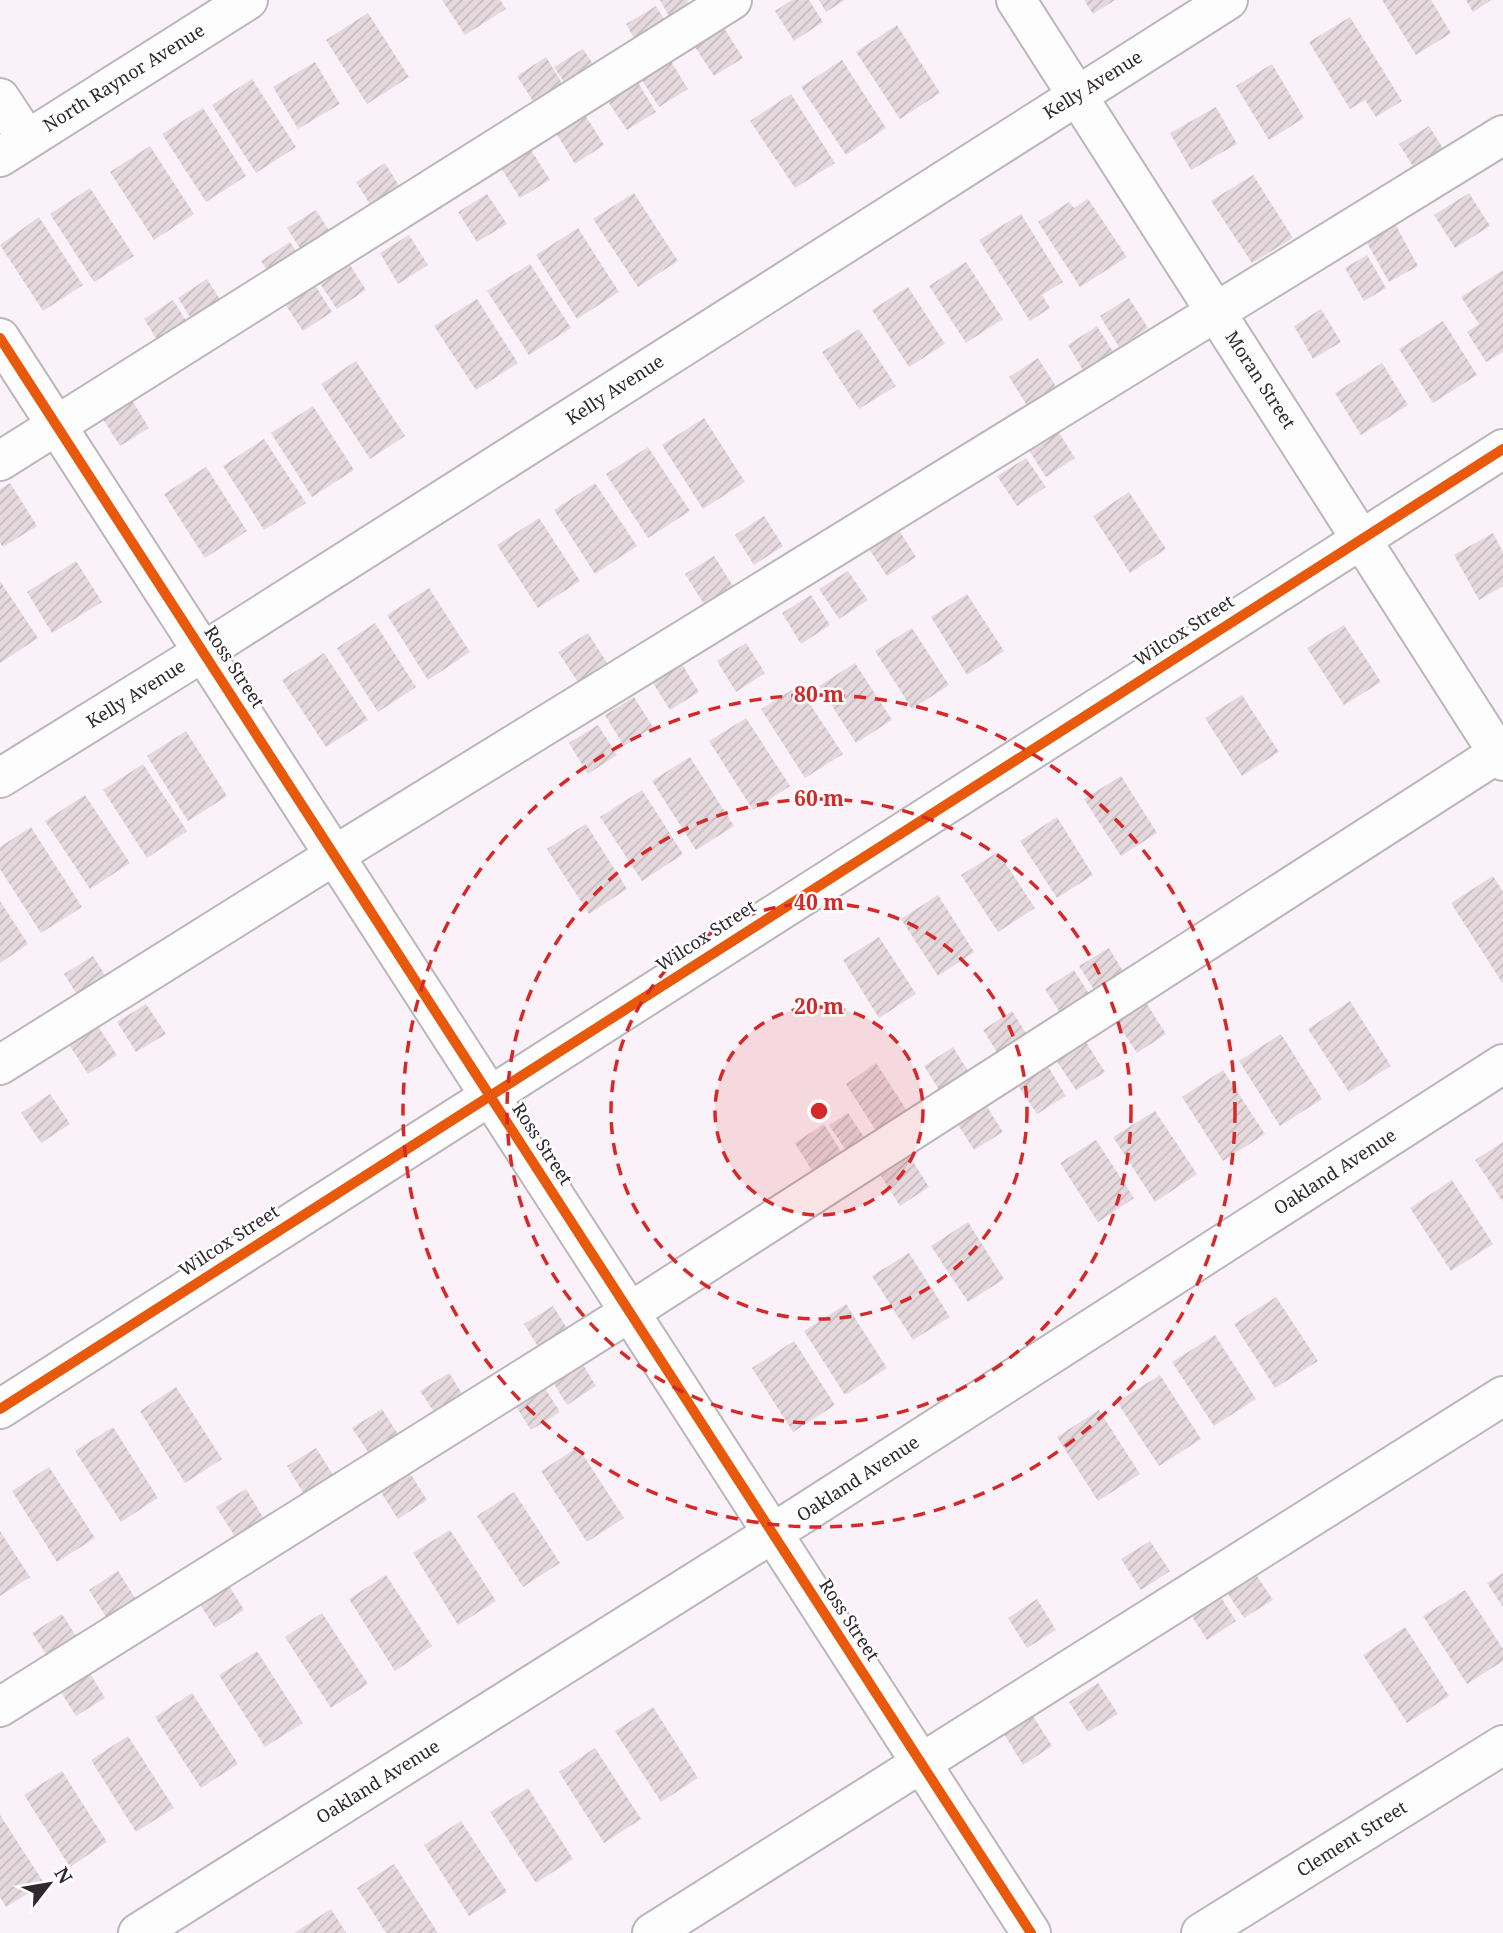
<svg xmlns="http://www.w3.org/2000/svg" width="1503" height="1933" font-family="'Noto Serif',serif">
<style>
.building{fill:url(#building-hatch)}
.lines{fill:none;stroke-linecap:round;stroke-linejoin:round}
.minor-casing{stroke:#bcb6ba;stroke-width:42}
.major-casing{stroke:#bcb6ba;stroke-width:42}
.minor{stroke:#fefdfe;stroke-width:38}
.major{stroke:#fefdfe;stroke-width:38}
.cycleway-casing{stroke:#fff;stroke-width:15}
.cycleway{stroke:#e8590c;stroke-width:10}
.ring{fill:none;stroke:#d62828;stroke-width:3.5;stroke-dasharray:12 9}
.labels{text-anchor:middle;stroke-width:5;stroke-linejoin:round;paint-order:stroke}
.street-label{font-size:18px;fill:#30282d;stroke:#fff}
.centre{fill:#d62828;stroke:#fff;stroke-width:3.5}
.ring-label{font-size:21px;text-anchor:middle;font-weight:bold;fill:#d62828;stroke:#fff;stroke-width:5;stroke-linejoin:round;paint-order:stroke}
</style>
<defs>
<pattern id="building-hatch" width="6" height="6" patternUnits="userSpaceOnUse" patternTransform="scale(1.75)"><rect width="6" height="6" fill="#e5d9dd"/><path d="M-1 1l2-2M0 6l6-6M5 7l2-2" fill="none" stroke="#c5babe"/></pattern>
</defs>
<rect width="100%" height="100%" fill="#faf2f8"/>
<!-- building -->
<path class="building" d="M442,0H500L506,9L465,35Z
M660,0H687L695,14L674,25Z
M792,0H809L823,22L794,41L775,11Z
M819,0H845L826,12Z
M1084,0H1115L1093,14Z
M1382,0H1431L1451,33L1416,55Z
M1466,0H1491L1473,12Z
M656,6L670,29L639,47L626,24Z
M368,13L409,77L367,104L326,40Z
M1350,17L1402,101L1376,117L1365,100L1350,109L1309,42Z
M897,25L940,93L900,119L856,52Z
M724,28L743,58L714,76L695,47Z
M583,49L603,79L574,97L554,67Z
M546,57L565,88L536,106L517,76Z
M669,58L688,89L659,107L640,77Z
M842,60L886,128L846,155L801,87Z
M315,62L340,104L298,129L273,87Z
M1272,64L1304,118L1269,140L1236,86Z
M252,79L296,147L256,173L212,105Z
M637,81L656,112L627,130L607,100Z
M791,94L835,163L795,188L750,121Z
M1216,107L1237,144L1191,170L1170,133Z
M203,108L246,176L206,202L162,134Z
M585,115L604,145L575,164L556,133Z
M1429,126L1449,158L1419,176L1399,144Z
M150,146L194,214L154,240L110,172Z
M531,150L550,180L520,198L501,168Z
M385,163L404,194L375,212L356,182Z
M1253,175L1293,238L1252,263L1211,201Z
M90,188L134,256L94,282L50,214Z
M634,193L678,261L638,287L593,219Z
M1469,193L1490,226L1455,248L1434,215Z
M487,194L507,224L477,242L458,212Z
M1088,199L1127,257L1080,287L1038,222L1069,202L1074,208Z
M316,210L335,240L306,258L287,228Z
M1021,214L1063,282L1042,295L1050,308L1030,321L979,240Z
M39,217L83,285L43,311L0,245Z
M1395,224L1418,266L1389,282L1366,241Z
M578,228L619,292L577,319L536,255Z
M409,235L428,265L398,284L380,253Z
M290,242L303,262L274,281L261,261Z
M1367,255L1386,288L1364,301L1345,268Z
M347,260L366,290L337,309L317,279Z
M966,262L1003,319L966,343L929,286Z
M530,264L571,328L529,355L487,291Z
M1503,270V352L1486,362L1467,332L1479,324L1461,297Z
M207,279L226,309L197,328L178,298Z
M313,282L332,312L303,331L283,301Z
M908,287L945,344L909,367L872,310Z
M1129,298L1148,328L1119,347L1100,316Z
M477,299L518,363L476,390L434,326Z
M173,300L192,330L163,349L144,319Z
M1321,309L1341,342L1313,359L1294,326Z
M1443,321L1477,375L1433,403L1399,349Z
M1097,326L1116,356L1086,375L1068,345Z
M859,329L896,386L859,409L822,352Z
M1038,358L1057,388L1028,407L1009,377Z
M356,361L405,436L370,459L321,384Z
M1382,363L1408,405L1361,435L1335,393Z
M130,397L149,428L120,446L101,416Z
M313,406L354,470L312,497L271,433Z
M704,418L745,482L703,509L662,445Z
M1056,428L1075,458L1046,477L1027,447Z
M264,439L306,503L264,530L223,466Z
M648,447L690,511L648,538L606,474Z
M1026,458L1046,487L1017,506L997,476Z
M206,467L247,531L205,558L164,494Z
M10,483L37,526L3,547L0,543V489Z
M595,483L637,546L595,574L554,510Z
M1129,492L1166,549L1130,573L1093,516Z
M764,516L783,546L754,565L735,535Z
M539,518L580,581L538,608L497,545Z
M897,527L916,557L887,576L867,546Z
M1493,533L1503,552V586L1479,600L1454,555Z
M714,556L733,586L704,604L685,574Z
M76,561L102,602L52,633L27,592Z
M848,571L868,600L839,619L819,589Z
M0,581L38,638L0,663Z
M429,588L470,652L428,680L387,615Z
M967,594L1004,651L967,675L931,617Z
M811,595L830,625L801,644L782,613Z
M375,623L416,687L378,712L337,648Z
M1344,625L1381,682L1344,705L1307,648Z
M912,628L949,685L912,709L875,651Z
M588,633L607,663L578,682L558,652Z
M746,643L765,673L736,692L717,661Z
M324,653L368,720L326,747L282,680Z
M680,661L699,692L670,710L651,680Z
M855,663L892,720L856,743L819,686Z
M798,686L843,754L805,778L761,709Z
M1242,695L1279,752L1242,776L1205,718Z
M634,697L653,727L624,746L605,715Z
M746,718L790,786L753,810L709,741Z
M598,725L617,755L588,774L569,743Z
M186,731L227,796L188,821L147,756Z
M690,757L734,826L696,850L652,781Z
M143,764L187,831L147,858L103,790Z
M1121,776L1157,833L1121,856L1084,799Z
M642,790L683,854L642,881L600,817Z
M85,795L130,863L90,889L45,821Z
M1057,817L1093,875L1057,898L1020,841Z
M586,824L627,889L589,914L547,849Z
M31,827L82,907L41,933L0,869V847Z
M998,852L1035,908L998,932L961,875Z
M1493,876L1503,892V984L1451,903Z
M938,895L974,952L938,976L901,919Z
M0,901L28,944L0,963Z
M879,937L916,994L879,1018L843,960Z
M1109,948L1127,978L1098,996L1079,966Z
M93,956L112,986L83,1004L64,974Z
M1074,970L1093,1000L1064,1019L1045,989Z
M1350,1001L1391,1066L1349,1092L1308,1029Z
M146,1004L166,1034L136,1052L117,1022Z
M1147,1004L1166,1034L1137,1053L1117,1023Z
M1012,1011L1031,1041L1002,1060L983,1030Z
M97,1025L117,1055L88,1074L68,1043Z
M1281,1034L1322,1099L1280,1126L1239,1061Z
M1086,1042L1105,1072L1076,1090L1056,1060Z
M953,1047L972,1077L943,1096L924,1066Z
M876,1063L911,1117L880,1137L846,1084Z
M1047,1065L1066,1096L1037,1114L1017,1084Z
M1223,1070L1265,1134L1223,1161L1182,1097Z
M50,1094L70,1124L41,1143L21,1113Z
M984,1102L1003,1132L974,1150L955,1120Z
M1155,1111L1197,1174L1155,1202L1113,1137Z
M848,1113L866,1140L847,1152L829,1125Z
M824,1124L843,1155L814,1174L795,1143Z
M1096,1140L1134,1198L1098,1222L1060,1163Z
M1503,1142V1202L1475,1160Z
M910,1157L929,1187L900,1206L881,1176Z
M1452,1180L1493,1244L1451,1271L1410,1208Z
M968,1222L1004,1279L968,1302L931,1246Z
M909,1253L950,1317L913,1340L872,1276Z
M1276,1297L1318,1361L1275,1388L1234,1324Z
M846,1304L887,1368L845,1395L804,1331Z
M553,1306L572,1336L543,1355L524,1324Z
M1215,1335L1256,1399L1214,1426L1172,1362Z
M794,1341L835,1405L793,1432L752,1368Z
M577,1355L596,1386L567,1405L548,1374Z
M449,1373L468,1403L440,1421L420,1391Z
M1160,1375L1201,1439L1159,1466L1117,1402Z
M541,1382L560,1412L531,1430L512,1400Z
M176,1387L222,1459L185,1483L140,1411Z
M382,1409L401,1439L372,1458L352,1428Z
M1099,1410L1140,1474L1098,1501L1057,1437Z
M113,1427L158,1498L121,1522L75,1451Z
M578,1447L624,1518L587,1542L541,1471Z
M316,1448L335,1478L305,1496L287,1466Z
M49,1467L95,1538L57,1562L12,1491Z
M408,1470L427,1500L398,1519L379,1489Z
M246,1489L264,1519L236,1538L216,1507Z
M514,1492L560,1563L523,1587L477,1516Z
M450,1530L496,1601L458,1625L413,1553Z
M0,1531L30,1577L0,1596Z
M1150,1541L1170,1571L1141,1590L1121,1559Z
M1253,1570L1273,1600L1244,1618L1224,1588Z
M118,1571L137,1601L108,1620L89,1590Z
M1503,1573V1607L1487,1583Z
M386,1575L432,1646L395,1671L349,1599Z
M225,1579L244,1610L215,1628L196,1598Z
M1465,1590L1503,1649V1661L1467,1684L1423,1616Z
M1217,1591L1236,1621L1207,1640L1188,1610Z
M1037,1599L1056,1630L1027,1648L1008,1618Z
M322,1613L368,1684L331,1708L285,1637Z
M62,1614L81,1644L52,1663L32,1633Z
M1405,1627L1449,1696L1407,1723L1363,1655Z
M257,1651L303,1723L265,1747L219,1675Z
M86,1667L105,1698L76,1716L57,1686Z
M1098,1683L1118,1714L1088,1732L1069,1702Z
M192,1693L238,1764L201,1788L155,1717Z
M653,1707L698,1778L661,1802L615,1731Z
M1033,1716L1052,1746L1023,1765L1004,1734Z
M128,1736L174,1808L136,1832L91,1760Z
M595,1748L641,1819L604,1843L559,1772Z
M62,1771L107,1842L70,1867L24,1795Z
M528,1788L573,1859L536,1883L490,1812Z
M0,1815L44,1883L6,1907L0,1897Z
M461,1821L507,1892L469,1916L424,1845Z
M394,1864L438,1933H386L357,1888Z
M331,1909L346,1933H294Z"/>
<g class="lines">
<defs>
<path id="minor" d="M1016,0L1503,761
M0,98L27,139
M0,338L1031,1933
M0,461L732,0
M0,778L203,652L1228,0
M0,1065L335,855L1503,135
M0,1409L1503,449
M0,1707L630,1312L1503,750
M138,1933L773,1533L1503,1064
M652,1933L1503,1396
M1201,1933L1503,1745"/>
<path id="major" d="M0,157L248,0"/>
</defs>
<!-- minor casing -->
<use href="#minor" class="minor-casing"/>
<!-- major casing -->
<use href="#major" class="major-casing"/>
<!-- minor -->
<use href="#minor" class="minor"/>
<!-- major -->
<use href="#major" class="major"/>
<defs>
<path id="cycleway" d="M0,338L1031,1933
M0,1409L1503,449"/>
</defs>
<!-- cycleway casing -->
<use href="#cycleway" class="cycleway-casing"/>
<!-- cycleway -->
<use href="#cycleway" class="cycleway"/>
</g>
<!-- distance rings -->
<circle cx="819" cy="1111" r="104" fill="#d62828" fill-opacity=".12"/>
<g class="ring">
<circle cx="819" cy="1111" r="104"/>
<circle cx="819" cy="1111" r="208"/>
<circle cx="819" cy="1111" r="312"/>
<circle cx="819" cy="1111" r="416"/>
</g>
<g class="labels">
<!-- street labels -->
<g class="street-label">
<text transform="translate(124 78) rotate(-32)" y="6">North Raynor Avenue</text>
<text transform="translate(1093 85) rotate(-32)" y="6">Kelly Avenue</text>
<text transform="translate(1260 380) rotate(57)" y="6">Moran Street</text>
<text transform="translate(615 390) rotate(-33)" y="6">Kelly Avenue</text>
<text transform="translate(1184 631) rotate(-33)" y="6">Wilcox Street</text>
<text transform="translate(234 667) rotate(57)" y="6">Ross Street</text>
<text transform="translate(136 694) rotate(-32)" y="6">Kelly Avenue</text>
<text transform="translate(706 936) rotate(-33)" y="6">Wilcox Street</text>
<text transform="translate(542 1144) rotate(57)" y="6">Ross Street</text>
<text transform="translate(1335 1172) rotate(-33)" y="6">Oakland Avenue</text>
<text transform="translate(229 1241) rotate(-33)" y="6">Wilcox Street</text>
<text transform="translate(858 1479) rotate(-33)" y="6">Oakland Avenue</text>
<text transform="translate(849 1620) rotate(57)" y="6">Ross Street</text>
<text transform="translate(378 1782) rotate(-32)" y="6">Oakland Avenue</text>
<text transform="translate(1352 1839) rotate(-32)" y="6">Clement Street</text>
</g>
</g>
<circle cx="819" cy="1111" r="10" class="centre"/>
<g class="ring-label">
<text x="819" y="702">80 m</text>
<text x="819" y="806">60 m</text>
<text x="819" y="910">40 m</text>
<text x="819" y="1014">20 m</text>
</g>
<!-- north arrow -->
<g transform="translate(49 1884) rotate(59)" stroke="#ffffff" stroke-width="5" paint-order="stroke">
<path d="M0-5L12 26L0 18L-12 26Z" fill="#30282d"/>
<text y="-10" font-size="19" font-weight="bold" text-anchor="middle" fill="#30282d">N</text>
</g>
</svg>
